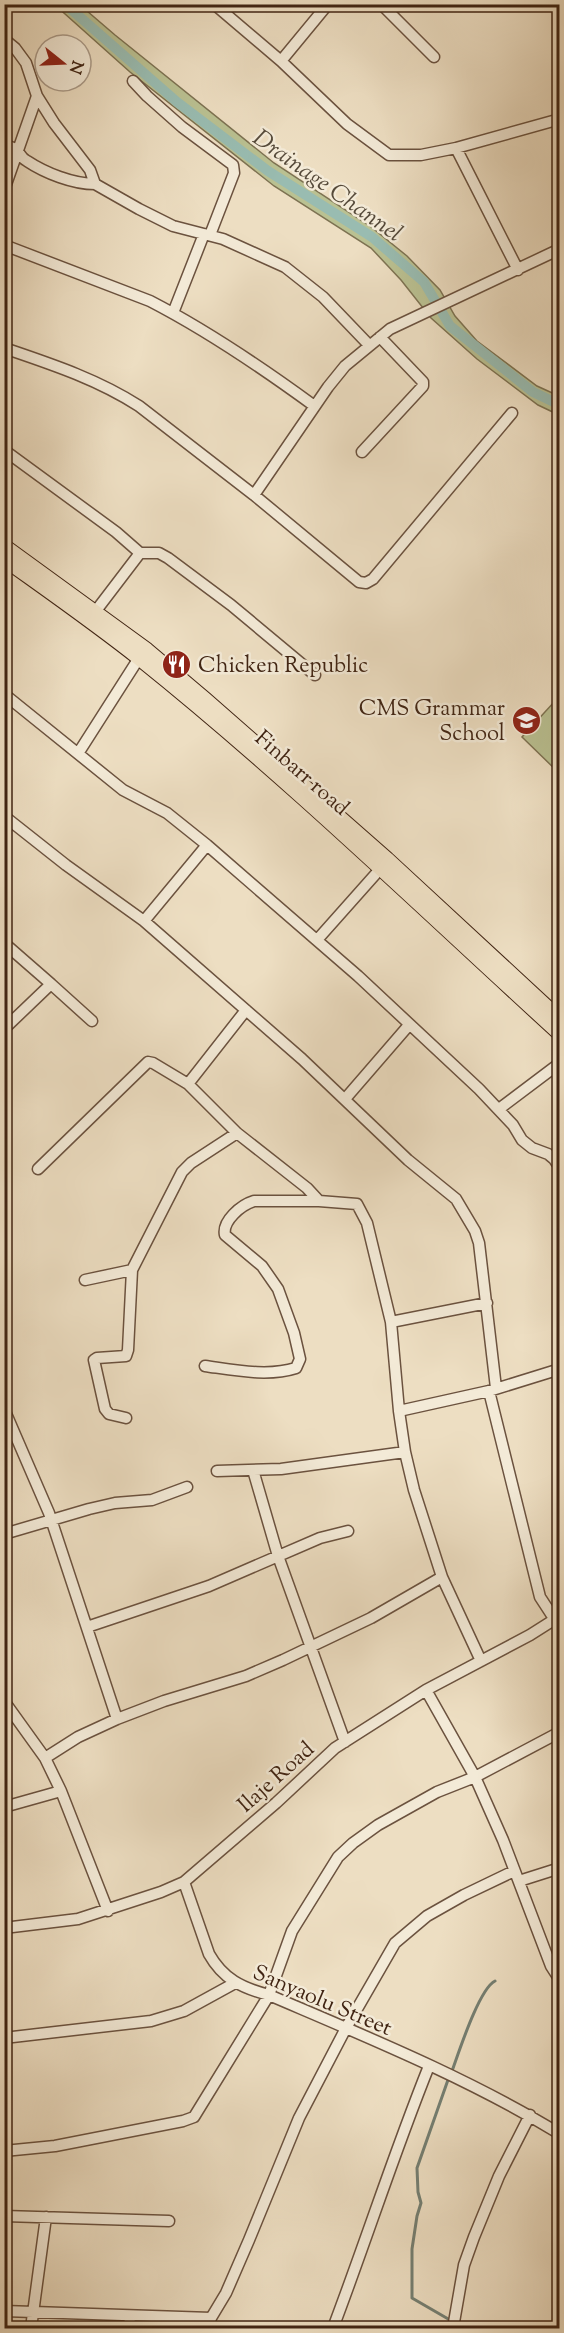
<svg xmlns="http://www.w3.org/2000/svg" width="564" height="2333" font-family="'Sorts Mill Goudy',serif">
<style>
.grass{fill:#bac192;stroke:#7d7252;stroke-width:1.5}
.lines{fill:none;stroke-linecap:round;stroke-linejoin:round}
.stream{stroke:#757f72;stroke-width:3}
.canal{stroke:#99bcb1;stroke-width:10}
.minor-casing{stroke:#6b523f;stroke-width:13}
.major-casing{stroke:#402413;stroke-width:16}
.minor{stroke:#f3ead7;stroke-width:10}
.major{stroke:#eddec2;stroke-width:14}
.labels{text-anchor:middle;stroke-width:5;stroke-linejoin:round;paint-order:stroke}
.poi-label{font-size:22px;fill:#402413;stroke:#f3ead7;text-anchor:start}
.street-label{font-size:22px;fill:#402413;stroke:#f3ead7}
.water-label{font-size:24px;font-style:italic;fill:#564a3a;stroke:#f3ead7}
</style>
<rect width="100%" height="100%" fill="#eddec2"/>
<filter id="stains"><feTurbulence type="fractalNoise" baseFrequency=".00333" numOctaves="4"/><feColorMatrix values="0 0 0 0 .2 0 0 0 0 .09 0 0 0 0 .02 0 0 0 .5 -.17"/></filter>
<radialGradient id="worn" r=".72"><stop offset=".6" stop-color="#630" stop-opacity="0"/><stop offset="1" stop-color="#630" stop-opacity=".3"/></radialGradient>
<!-- grass -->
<path class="grass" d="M55,5H80L115,35L274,163L370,226L407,256L440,290L455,316L477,341L537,386L559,396V415L538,405L477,359L431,318L401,280L371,248L274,186L130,72Z
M555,701L559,705V773L522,737Z"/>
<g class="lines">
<!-- stream -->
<path class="stream" d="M452,2071C459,2052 479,1989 495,1981
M449,2077L417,2168L418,2192L421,2203L417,2216L412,2249V2298L450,2320
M456,2324L465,2328"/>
<!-- canal -->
<path class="canal" d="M65,4L177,102L268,171L372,237L424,282L450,326L533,392L560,405"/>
<defs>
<path id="minor" d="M214,4L281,61L347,124L389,155H421L456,148L560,119
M381,4L434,57
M4,39L15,48L26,63L37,96L54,123L90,170L95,184L139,209L173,226L223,239L285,267L323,297L369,345
M281,61L328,4
M133,81L147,96L182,127L233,165L234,173L210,235
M4,144C8,146 14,148 17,150C21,155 21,158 27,161C45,173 73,184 95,184
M456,148L518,270
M4,190L37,96
M4,245L150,301C208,331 261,367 313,405
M173,313L204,234
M4,348C51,364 97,379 139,406L254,495L359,582L366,583L373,579L512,413
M4,450L116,532L140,553H159L168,558L231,605L315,675
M362,452L423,386V382L380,337
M254,495L328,387L345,366L390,329L560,249
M4,575L12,565
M95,612L140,553
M4,694L123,790L167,813L207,845L358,976L479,1089L513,1125L522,1140L532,1148L548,1154L554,1159L560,1168
M79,752L139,658
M4,816L66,865L144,921L302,1059L408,1160L456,1199L475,1231L479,1243L496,1388
M144,921L207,845
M317,940L381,868
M4,943L51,984L4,1029
M51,984L92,1021
M188,1084L246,1010
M345,1099L409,1025
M499,1109L560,1063
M38,1169L148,1062L153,1063L188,1084L237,1133L307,1188L319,1201
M85,1280L132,1270
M391,1322L487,1303
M205,1366C234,1370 268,1377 296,1368L300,1359L294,1333L278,1289L262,1266L225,1235C222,1221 241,1205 254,1201H319L357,1204L367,1223L391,1322L399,1411L405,1452L414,1490L442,1577L481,1661
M489,1391L540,1597L555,1620
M4,1409L49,1513L117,1719
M399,1411L489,1391L560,1369
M126,1418L109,1414L105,1409L94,1360L97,1358L126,1356L128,1350L132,1270L182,1172L191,1163L237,1133
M253,1470L278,1556L345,1742
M217,1471L281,1469L405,1452
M4,1534L89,1509L115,1503L152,1500L187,1487
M87,1627L209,1586L320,1538L348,1531
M426,1690L475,1777L503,1840L551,1966L560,1980
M4,1701L45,1758L61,1791L108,1911
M45,1758L78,1737L117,1719L164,1701L246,1676L283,1660L371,1618L442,1577
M4,1807L61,1791
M519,1881L560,1868
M184,1882L209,1954C223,1979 242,1988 269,1995C367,2037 468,2078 560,2134
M4,1928L78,1919L161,1892L184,1882L276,1803L335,1748L426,1690L530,1635L560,1616
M4,2038L151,2021L184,2011L235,1983
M4,2151L55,2146L183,2121L194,2117L269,1995L292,1931L338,1857L353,1843L378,1825L437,1792L475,1777L560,1732
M4,2216L169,2221
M4,2311L211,2318
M31,2328L46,2217
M129,2328L130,2316
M208,2328L211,2318L226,2293L249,2240L299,2118L346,2028L395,1943L427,1916L464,1895L514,1871
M333,2328C366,2241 394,2153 429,2066
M453,2328L464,2265L474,2237L499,2176L530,2115"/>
<path id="major" d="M4,546L147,650L205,699L387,859L560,1019
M4,559C50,592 96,624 140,659C286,776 421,907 560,1034"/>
</defs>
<!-- minor casing -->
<use href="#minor" class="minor-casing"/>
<!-- major casing -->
<use href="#major" class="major-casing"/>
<!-- minor -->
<use href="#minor" class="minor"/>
<!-- major -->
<use href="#major" class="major"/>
</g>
<!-- icons -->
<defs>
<symbol id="restaurant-disc" viewBox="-11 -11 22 22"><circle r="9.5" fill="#8f2418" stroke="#f3ead7"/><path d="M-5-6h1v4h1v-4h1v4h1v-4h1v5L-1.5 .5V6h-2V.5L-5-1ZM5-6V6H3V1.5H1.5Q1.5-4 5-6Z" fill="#fff"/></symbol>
<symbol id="school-disc" viewBox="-11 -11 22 22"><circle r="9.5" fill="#8f2418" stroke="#f3ead7"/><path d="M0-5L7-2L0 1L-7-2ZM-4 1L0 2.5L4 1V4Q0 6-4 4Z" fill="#fff"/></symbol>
</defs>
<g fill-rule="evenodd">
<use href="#restaurant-disc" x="160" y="648" width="33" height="33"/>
<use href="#school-disc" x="510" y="704" width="33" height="33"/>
</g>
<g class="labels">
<!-- poi labels -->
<g class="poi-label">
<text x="198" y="672">Chicken Republic</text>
<text x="505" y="715" text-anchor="end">CMS Grammar<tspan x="505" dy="25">School</tspan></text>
</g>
<!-- street labels -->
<g class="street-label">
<text transform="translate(303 772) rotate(41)" y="8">Finbarr road</text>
<text transform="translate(275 1776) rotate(-42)" y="8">Ilaje Road</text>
<text transform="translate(323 1999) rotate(23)" y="8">Sanyaolu Street</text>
</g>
<!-- water labels -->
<g class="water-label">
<text transform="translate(328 185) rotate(35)" y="8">Drainage Channel</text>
</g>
</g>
<!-- margin -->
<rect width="564" height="2333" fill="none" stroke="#eddec2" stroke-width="24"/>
<rect x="6" y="6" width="552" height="2321" fill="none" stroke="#402413" stroke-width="3"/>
<rect x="12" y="12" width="540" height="2309" fill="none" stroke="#402413" stroke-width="1.5"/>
<!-- north arrow -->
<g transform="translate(63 63) rotate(108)"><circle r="28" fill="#f3ead7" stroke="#ab9b89" stroke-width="1.5"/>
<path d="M0-4.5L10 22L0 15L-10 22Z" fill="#8f2418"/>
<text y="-9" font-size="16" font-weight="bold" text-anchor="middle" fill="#402413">N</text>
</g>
<rect width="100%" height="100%" filter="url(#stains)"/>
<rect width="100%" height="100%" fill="url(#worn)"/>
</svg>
